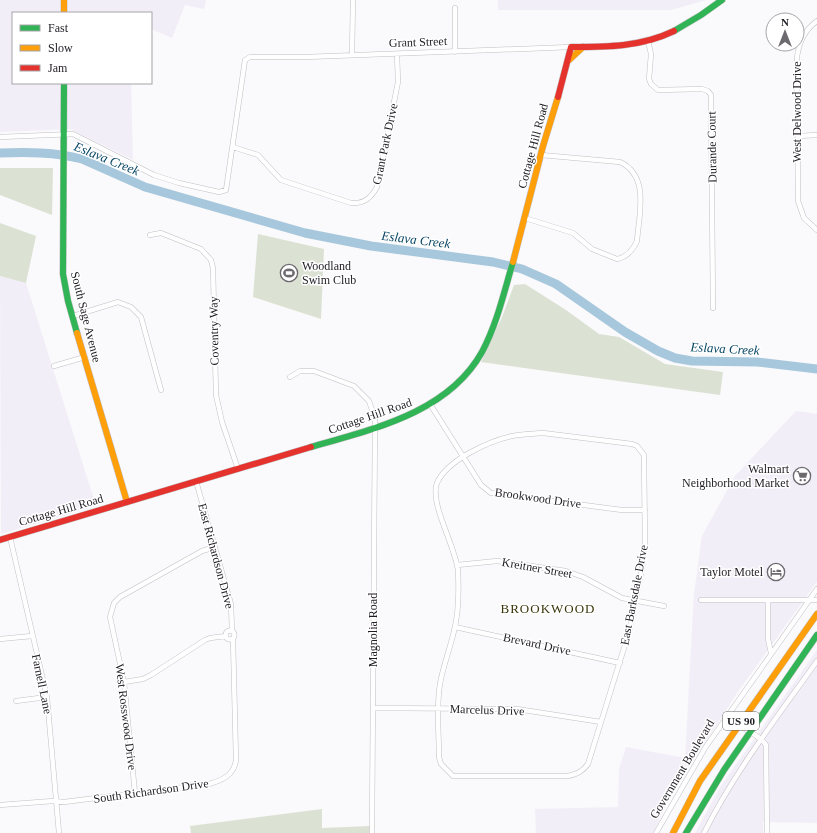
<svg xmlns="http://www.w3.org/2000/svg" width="817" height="833" font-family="'Times New Roman',serif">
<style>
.built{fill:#f2eef8}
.green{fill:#dbe2d3}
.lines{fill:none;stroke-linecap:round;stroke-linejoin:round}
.river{stroke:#a6c7dc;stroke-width:9}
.street-casing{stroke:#c1bfc3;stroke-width:5.5}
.fast-casing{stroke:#c1bfc3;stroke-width:7}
.slow-casing{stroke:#c1bfc3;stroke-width:7}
.jam-casing{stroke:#c1bfc3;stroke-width:7}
.street{stroke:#fefefe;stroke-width:4.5}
.fast{stroke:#30b455;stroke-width:6}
.slow{stroke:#ff9f0a;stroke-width:6}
.jam{stroke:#e5322d;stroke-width:6}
.labels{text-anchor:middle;stroke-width:3;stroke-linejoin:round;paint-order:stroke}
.shield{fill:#fff;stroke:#626065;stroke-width:1}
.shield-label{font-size:11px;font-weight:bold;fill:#1f1c23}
.street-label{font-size:12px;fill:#1f1c23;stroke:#fff}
.poi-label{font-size:12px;fill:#1f1c23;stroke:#fff;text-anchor:end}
.water-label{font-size:13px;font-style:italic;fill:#084664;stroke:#fff}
.neighbourhood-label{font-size:13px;letter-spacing:1px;fill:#38350a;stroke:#fff}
</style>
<rect width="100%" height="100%" fill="#faf9fb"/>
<!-- built -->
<path class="built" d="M0,0H206L204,9L185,5L172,38L151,29V13H13V83H131L133,160L70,129L0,132Z
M498,0H706L671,10H498Z
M0,276L26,283L96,506L1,534Z
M796,411L817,414V582L739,690L670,797L653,833H536L535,809L618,807L619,769L626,747L685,758L694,594L702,536L735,476Z
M817,650V823L763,822V833H695L720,787Z"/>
<!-- green -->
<path class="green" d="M0,168H53L52,215L0,195Z
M0,223L36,236L26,283L0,276Z
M258,234L324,249L321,319L253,297Z
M525,284L566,310L599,334L619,337L665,364L723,372L720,395L481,362L502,317L514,285Z
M322,809V828L371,826L370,833H191L190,826Z"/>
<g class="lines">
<!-- river -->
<path class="river" d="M0,153C28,152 54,152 82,159L145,187L305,233L371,246L493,262L522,269L556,284L625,332L658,351L675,358L692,361L757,362L817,369"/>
<defs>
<path id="street" d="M817,21C804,30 799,42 797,57L798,201L804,218L817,230
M648,41L651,54L649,79L651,84L658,90L702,89L708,91L711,95L713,308
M455,52V8
M352,55L353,0
M798,136L817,135
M0,137L73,134L154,175L179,183L219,192L226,190L245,60L250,57H306L571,47
M233,147L258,155L281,180L351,203C364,204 371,198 377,187L398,82L397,54
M525,218L573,233L592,249L617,259C627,257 633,250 637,241C639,214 650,176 620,162L541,155
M150,235L161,233L201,249L211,260L213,268L216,395L222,422L238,469
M73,316L118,302L131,307L141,317L161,390
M54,366L85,357
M290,377L300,371H314L354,386L369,401L375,419L372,833
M430,404L481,485L491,493L622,510H645
M543,433L632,444L637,446L644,455L645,543L642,568L629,632L588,764C582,772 577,774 568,776H453L441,764L439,757C439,733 436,707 440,684C443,666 450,649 454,631C459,612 459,591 458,571C456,547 429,503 437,483C447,460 489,441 512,436C522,434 532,434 543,433Z
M196,481L231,604L232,631
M10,537L47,697L59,833
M457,565L497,561L566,571L583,577L622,598L664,606
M701,600H817
M768,600V639L771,653
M455,627L620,663
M225.5 635a4.5 4.5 0 1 1 9 0a4.5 4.5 0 1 1-9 0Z
M0,639L32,636
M124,682L143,679L151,675L205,640L210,638L226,636
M16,701L47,697
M373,708L517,709L601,722
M727,717L761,739L766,745L767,833
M135,793L124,682L110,617L114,603L120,597L202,551L215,547
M0,805L53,801L64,802L209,784C223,780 234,775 236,760L233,639
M656,833L705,748L817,589
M704,833C735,771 778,716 817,661"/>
<path id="fast" d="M674,31L701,15L722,0
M64,83L63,274L68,301L77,333
M311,447C373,429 448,413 482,352C497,324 504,292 513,262
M686,833L724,770L817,635"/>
<path id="slow" d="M64,0V13
M569,60L583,47
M513,262L543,146L558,97
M77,333L127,502
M673,833L700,781L817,614"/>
<path id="jam" d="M558,97L571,47C607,47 641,47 674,31
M0,540L311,447"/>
</defs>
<!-- street casing -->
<use href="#street" class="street-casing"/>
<!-- fast casing -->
<use href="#fast" class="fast-casing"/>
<!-- slow casing -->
<use href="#slow" class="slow-casing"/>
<!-- jam casing -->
<use href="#jam" class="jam-casing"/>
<!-- street -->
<use href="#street" class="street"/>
<!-- fast -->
<use href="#fast" class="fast"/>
<!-- slow -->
<use href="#slow" class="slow"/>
<!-- jam -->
<use href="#jam" class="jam"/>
</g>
<!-- icons -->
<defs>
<symbol id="stadium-ring" viewBox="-11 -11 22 22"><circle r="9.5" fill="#fff" stroke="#6c696f" stroke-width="1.5"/><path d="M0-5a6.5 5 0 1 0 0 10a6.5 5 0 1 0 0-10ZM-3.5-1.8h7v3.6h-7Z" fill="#6c696f"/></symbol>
<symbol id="supermarket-ring" viewBox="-11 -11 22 22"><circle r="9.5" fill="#fff" stroke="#6c696f" stroke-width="1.5"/><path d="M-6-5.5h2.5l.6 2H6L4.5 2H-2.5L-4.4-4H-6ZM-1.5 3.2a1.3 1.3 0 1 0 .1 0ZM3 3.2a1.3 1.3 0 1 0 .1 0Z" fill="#6c696f"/></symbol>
<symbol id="hotel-ring" viewBox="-11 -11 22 22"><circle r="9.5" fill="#fff" stroke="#6c696f" stroke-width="1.5"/><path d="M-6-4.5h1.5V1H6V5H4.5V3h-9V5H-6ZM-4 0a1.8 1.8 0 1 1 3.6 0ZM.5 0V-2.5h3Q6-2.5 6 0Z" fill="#6c696f"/></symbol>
</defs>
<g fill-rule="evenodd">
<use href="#stadium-ring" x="279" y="263" width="20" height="20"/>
<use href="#supermarket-ring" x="792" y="466" width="20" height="20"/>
<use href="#hotel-ring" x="766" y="562" width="20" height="20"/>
</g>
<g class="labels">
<!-- shield labels -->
<rect class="shield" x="723" y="712" width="36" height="18" rx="3"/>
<g class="shield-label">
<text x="741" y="725">US 90</text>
</g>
<!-- street labels -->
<g class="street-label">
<text transform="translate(418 42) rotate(-2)" y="4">Grant Street</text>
<text transform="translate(797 112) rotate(-90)" y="4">West Delwood Drive</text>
<text transform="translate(385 144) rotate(-78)" y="4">Grant Park Drive</text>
<text transform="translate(533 146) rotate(-75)" y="4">Cottage Hill Road</text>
<text transform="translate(712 147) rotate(-91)" y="4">Durande Court</text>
<text transform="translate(86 317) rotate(76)" y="4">South Sage Avenue</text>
<text transform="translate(214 331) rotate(-91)" y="4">Coventry Way</text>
<text transform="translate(370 416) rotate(-19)" y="4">Cottage Hill Road</text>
<text transform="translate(538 498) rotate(8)" y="4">Brookwood Drive</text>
<text transform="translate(61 510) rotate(-16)" y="4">Cottage Hill Road</text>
<text transform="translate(216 556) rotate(75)" y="4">East Richardson Drive</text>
<text transform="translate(537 568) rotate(10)" y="4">Kreitner Street</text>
<text transform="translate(634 595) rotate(-79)" y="4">East Barksdale Drive</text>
<text transform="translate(373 630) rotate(-90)" y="4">Magnolia Road</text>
<text transform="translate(537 644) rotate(12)" y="4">Brevard Drive</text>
<text transform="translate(42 684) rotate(78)" y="4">Farnell Lane</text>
<text transform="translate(487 710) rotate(2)" y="4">Marcelus Drive</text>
<text transform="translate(126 717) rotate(83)" y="4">West Rosswood Drive</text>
<text transform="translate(682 769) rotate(-59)" y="4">Government Boulevard</text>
<text transform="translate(151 791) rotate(-8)" y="4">South Richardson Drive</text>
</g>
<!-- poi labels -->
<g class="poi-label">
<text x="302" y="270" text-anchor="start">Woodland<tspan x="302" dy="14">Swim Club</tspan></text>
<text x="789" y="473">Walmart<tspan x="789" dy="14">Neighborhood Market</tspan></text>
<text x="763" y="576">Taylor Motel</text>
</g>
<!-- water labels -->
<g class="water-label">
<text transform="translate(107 158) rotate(22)" y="5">Eslava Creek</text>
<text transform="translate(416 239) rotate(7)" y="5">Eslava Creek</text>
<text transform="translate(725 348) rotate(3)" y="5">Eslava Creek</text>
</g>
<!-- neighbourhood labels -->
<g class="neighbourhood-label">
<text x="548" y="613">BROOKWOOD</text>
</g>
</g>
<!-- legend -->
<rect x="12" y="12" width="140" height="72" fill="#ffffff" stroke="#a5a4a7"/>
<rect x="20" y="25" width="20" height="6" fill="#30b455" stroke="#a5a4a7"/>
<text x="48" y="32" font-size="12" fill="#1f1c23">Fast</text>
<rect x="20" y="45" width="20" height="6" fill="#ff9f0a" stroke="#a5a4a7"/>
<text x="48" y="52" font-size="12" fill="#1f1c23">Slow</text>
<rect x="20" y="65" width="20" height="6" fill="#e5322d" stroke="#a5a4a7"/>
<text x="48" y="72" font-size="12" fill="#1f1c23">Jam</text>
<!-- north arrow -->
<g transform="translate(785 32)"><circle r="19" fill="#ffffff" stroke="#a5a4a7"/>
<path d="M0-3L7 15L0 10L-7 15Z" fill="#6c696f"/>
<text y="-6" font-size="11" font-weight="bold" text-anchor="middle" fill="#1f1c23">N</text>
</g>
</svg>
